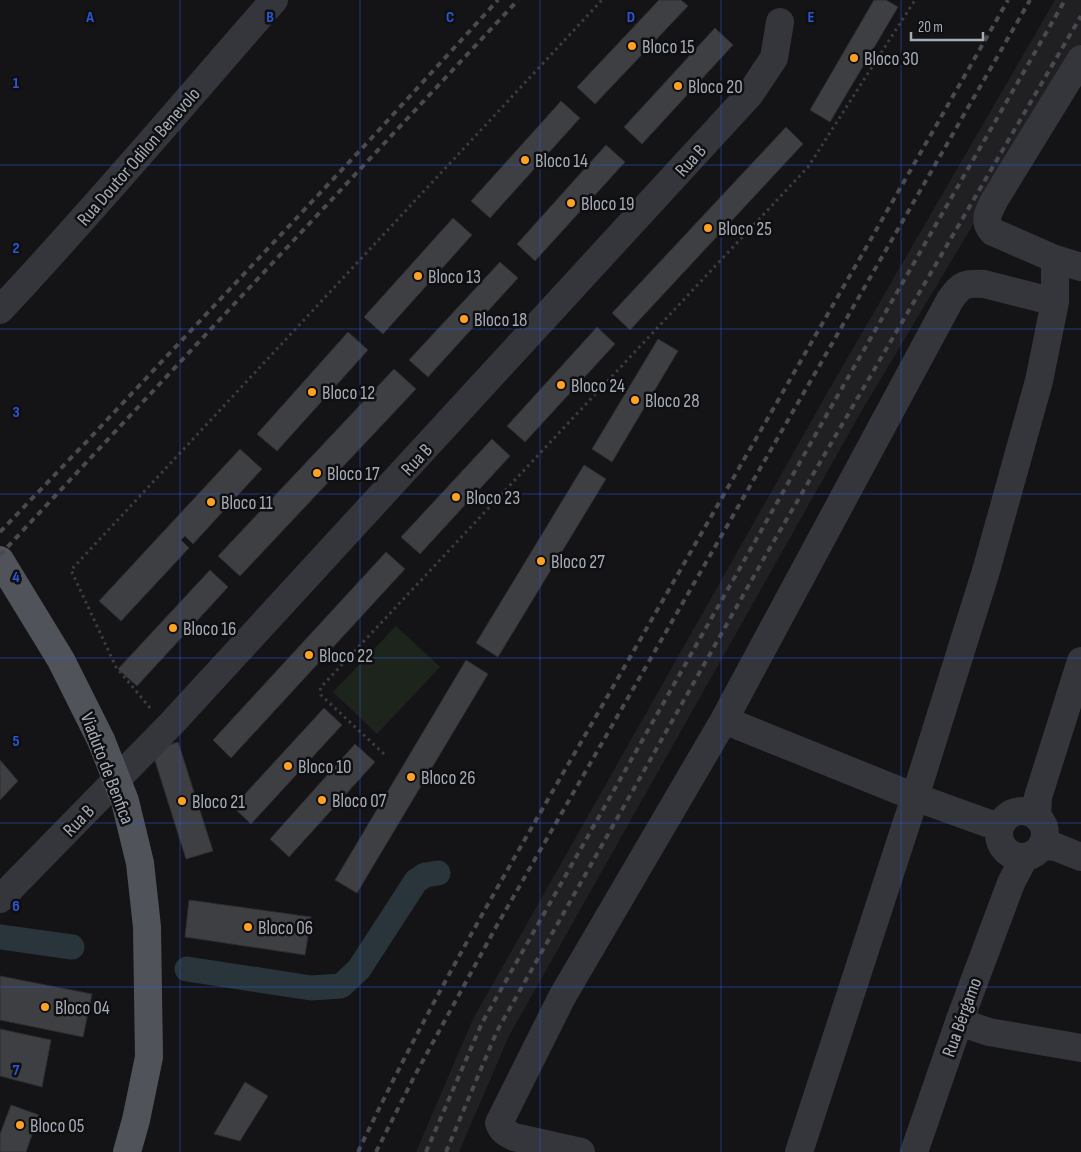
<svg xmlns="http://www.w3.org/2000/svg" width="1081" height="1152" font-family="'Sofia Sans Condensed',sans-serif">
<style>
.built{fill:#202023}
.green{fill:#1c241c}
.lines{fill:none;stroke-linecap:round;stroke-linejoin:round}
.canal{stroke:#29353b;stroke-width:25}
.building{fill:#3e3f43;stroke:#2e2e32}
.path{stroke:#3b3d42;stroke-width:3;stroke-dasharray:2.5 4;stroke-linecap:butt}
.minor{stroke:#35363b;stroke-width:28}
.primary{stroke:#50545a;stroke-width:28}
.rail{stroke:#484a50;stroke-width:4;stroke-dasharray:6 5;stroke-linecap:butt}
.grid{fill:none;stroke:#2b57d5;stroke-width:1;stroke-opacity:0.55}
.poi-dot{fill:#ffa123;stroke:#0f0f11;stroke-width:2}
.labels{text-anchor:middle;stroke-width:5;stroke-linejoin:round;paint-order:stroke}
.poi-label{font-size:19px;fill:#a5acb7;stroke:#0f0f11;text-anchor:start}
.street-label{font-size:19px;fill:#a5acb7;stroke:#0f0f11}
.grid-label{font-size:16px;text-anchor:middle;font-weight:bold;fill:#2b57d5;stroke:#0f0f11;stroke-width:5;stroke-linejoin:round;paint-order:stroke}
</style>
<rect width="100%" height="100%" fill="#141416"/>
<!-- built -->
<path class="built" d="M1055,0H1081V44L861,412L509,1036L459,1152H416L473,1019L830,388Z"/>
<!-- green -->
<path class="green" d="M396,626L440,667L377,734L333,692Z"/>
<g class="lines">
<!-- canal -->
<path class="canal" d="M0,937L72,947
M187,969L311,988L341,986L359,969L416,881L425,875L438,873"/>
</g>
<!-- building -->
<path class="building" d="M659,0H681L688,6L595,104L577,87Z
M874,0H886L898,7L830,122L810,110Z
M715,28L733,45L642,144L624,127Z
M561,101L580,118L490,218L471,201Z
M786,127L803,144L630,330L612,313Z
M606,145L625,162L535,261L517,244Z
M453,218L472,235L383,334L364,317Z
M500,262L518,278L428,377L409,360Z
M597,327L615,344L525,442L507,426Z
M348,332L368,350L277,451L257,434Z
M658,339L678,351L612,462L592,449Z
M394,369L416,389L240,576L218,556Z
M492,439L510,456L420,554L401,537Z
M240,449L262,469L193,544L185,536L181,540L189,548L121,621L99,601Z
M584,465L606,479L498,657L476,643Z
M386,552L405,569L231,758L213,740Z
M210,570L228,587L137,686L118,669Z
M466,660L488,674L357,893L335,880Z
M324,708L342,725L251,824L233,807Z
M178,742L213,851L186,859L152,751Z
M355,744L375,762L289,857L270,839Z
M0,760L18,781L0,800Z
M189,900L311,917L305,955L185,937Z
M0,976L92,994L83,1037L0,1020Z
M0,1029L51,1040L42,1087L0,1076Z
M245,1082L268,1096L240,1141L214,1134Z
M11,1105L39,1115L26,1152H0V1134Z"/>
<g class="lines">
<!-- path -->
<path class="path" d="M150,708L116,667L71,570L602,0
M384,754L321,695L320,691L321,687L808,167L915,0"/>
<!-- minor -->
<path class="minor" d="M1081,59L995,199C989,211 982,221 993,232L1055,259L1081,267
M0,310C94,210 183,104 274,0
M724,720L915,797L987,823L1001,825
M999 834a23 23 0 1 1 46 0a23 23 0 1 1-46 0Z
M1037,816L1038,797L1081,661
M1042,846L1056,847L1081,857
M0,899L172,723L750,94L774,58L780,22
M959,1022L989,1032L1081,1048
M581,1152L514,1137C506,1133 502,1131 499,1123L562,997L724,720L950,300C961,284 965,283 984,284L1055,302
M799,1152L915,797L986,571L1039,381L1055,302V259
M914,1152L959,1022L1011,883L1024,858"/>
<!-- primary -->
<path class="primary" d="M0,560L61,660L101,740L125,801L140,863L147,927L149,1057L136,1120L127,1152"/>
<!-- rail -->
<path class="rail" d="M0,532L90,438L367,143L498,0
M0,555L518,0
M358,1152C433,994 523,843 610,692C743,461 876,231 1008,0
M376,1152L414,1077L496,927L1030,0
M426,1152L482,1023L838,395L1065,0
M446,1152L497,1031L767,553L1081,16"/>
</g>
<!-- grid -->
<path class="grid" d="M180,0V1152M360,0V1152M540,0V1152M721,0V1152M901,0V1152M0,165H1081M0,329H1081M0,494H1081M0,658H1081M0,823H1081M0,987H1081"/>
<!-- markers -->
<g class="poi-dot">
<circle cx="632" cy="46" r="5"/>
<circle cx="854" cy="58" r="5"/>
<circle cx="678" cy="86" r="5"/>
<circle cx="525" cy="160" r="5"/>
<circle cx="571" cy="203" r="5"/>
<circle cx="708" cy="228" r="5"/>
<circle cx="418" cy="276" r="5"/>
<circle cx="464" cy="319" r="5"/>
<circle cx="561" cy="385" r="5"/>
<circle cx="312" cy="392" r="5"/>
<circle cx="635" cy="400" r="5"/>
<circle cx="317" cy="473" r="5"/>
<circle cx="456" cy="497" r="5"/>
<circle cx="211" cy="502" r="5"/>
<circle cx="541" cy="561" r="5"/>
<circle cx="173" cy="628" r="5"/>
<circle cx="309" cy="655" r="5"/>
<circle cx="288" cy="766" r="5"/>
<circle cx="411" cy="777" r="5"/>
<circle cx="322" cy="800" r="5"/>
<circle cx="182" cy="801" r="5"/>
<circle cx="248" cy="927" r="5"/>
<circle cx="45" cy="1007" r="5"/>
<circle cx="20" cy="1125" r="5"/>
</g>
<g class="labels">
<!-- poi labels -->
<g class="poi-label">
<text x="642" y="53">Bloco 15</text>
<text x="864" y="65">Bloco 30</text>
<text x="688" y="93">Bloco 20</text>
<text x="535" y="167">Bloco 14</text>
<text x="581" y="210">Bloco 19</text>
<text x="718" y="235">Bloco 25</text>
<text x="428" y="283">Bloco 13</text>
<text x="474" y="326">Bloco 18</text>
<text x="571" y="392">Bloco 24</text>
<text x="322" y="399">Bloco 12</text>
<text x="645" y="407">Bloco 28</text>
<text x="327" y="480">Bloco 17</text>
<text x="466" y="504">Bloco 23</text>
<text x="221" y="509">Bloco 11</text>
<text x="551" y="568">Bloco 27</text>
<text x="183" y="635">Bloco 16</text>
<text x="319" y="662">Bloco 22</text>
<text x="298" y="773">Bloco 10</text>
<text x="421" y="784">Bloco 26</text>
<text x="332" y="807">Bloco 07</text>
<text x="192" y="808">Bloco 21</text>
<text x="258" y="934">Bloco 06</text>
<text x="55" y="1014">Bloco 04</text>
<text x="30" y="1132">Bloco 05</text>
</g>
<!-- street labels -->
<g class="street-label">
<text transform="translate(138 156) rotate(-49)" y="7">Rua Doutor Odilon Benevolo</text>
<text transform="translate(690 160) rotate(-48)" y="7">Rua B</text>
<text transform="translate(416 459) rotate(-47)" y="7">Rua B</text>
<text transform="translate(108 768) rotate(69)" y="7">Viaduto de Benfica</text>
<text transform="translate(78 820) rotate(-46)" y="7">Rua B</text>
<text transform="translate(961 1017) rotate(-70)" y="7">Rua Bérgamo</text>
</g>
</g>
<g class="grid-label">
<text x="90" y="22">A</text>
<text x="270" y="22">B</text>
<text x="450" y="22">C</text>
<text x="631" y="22">D</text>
<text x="811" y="22">E</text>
<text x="16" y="88">1</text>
<text x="16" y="253">2</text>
<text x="16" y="417">3</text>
<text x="16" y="582">4</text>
<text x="16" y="746">5</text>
<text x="16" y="911">6</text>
<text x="16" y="1075">7</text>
</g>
<!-- scale -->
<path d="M911 32v8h72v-8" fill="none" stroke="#a5acb7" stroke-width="2.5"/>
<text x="918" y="32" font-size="15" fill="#a5acb7" stroke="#0f0f11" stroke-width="4" paint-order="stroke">20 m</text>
</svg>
